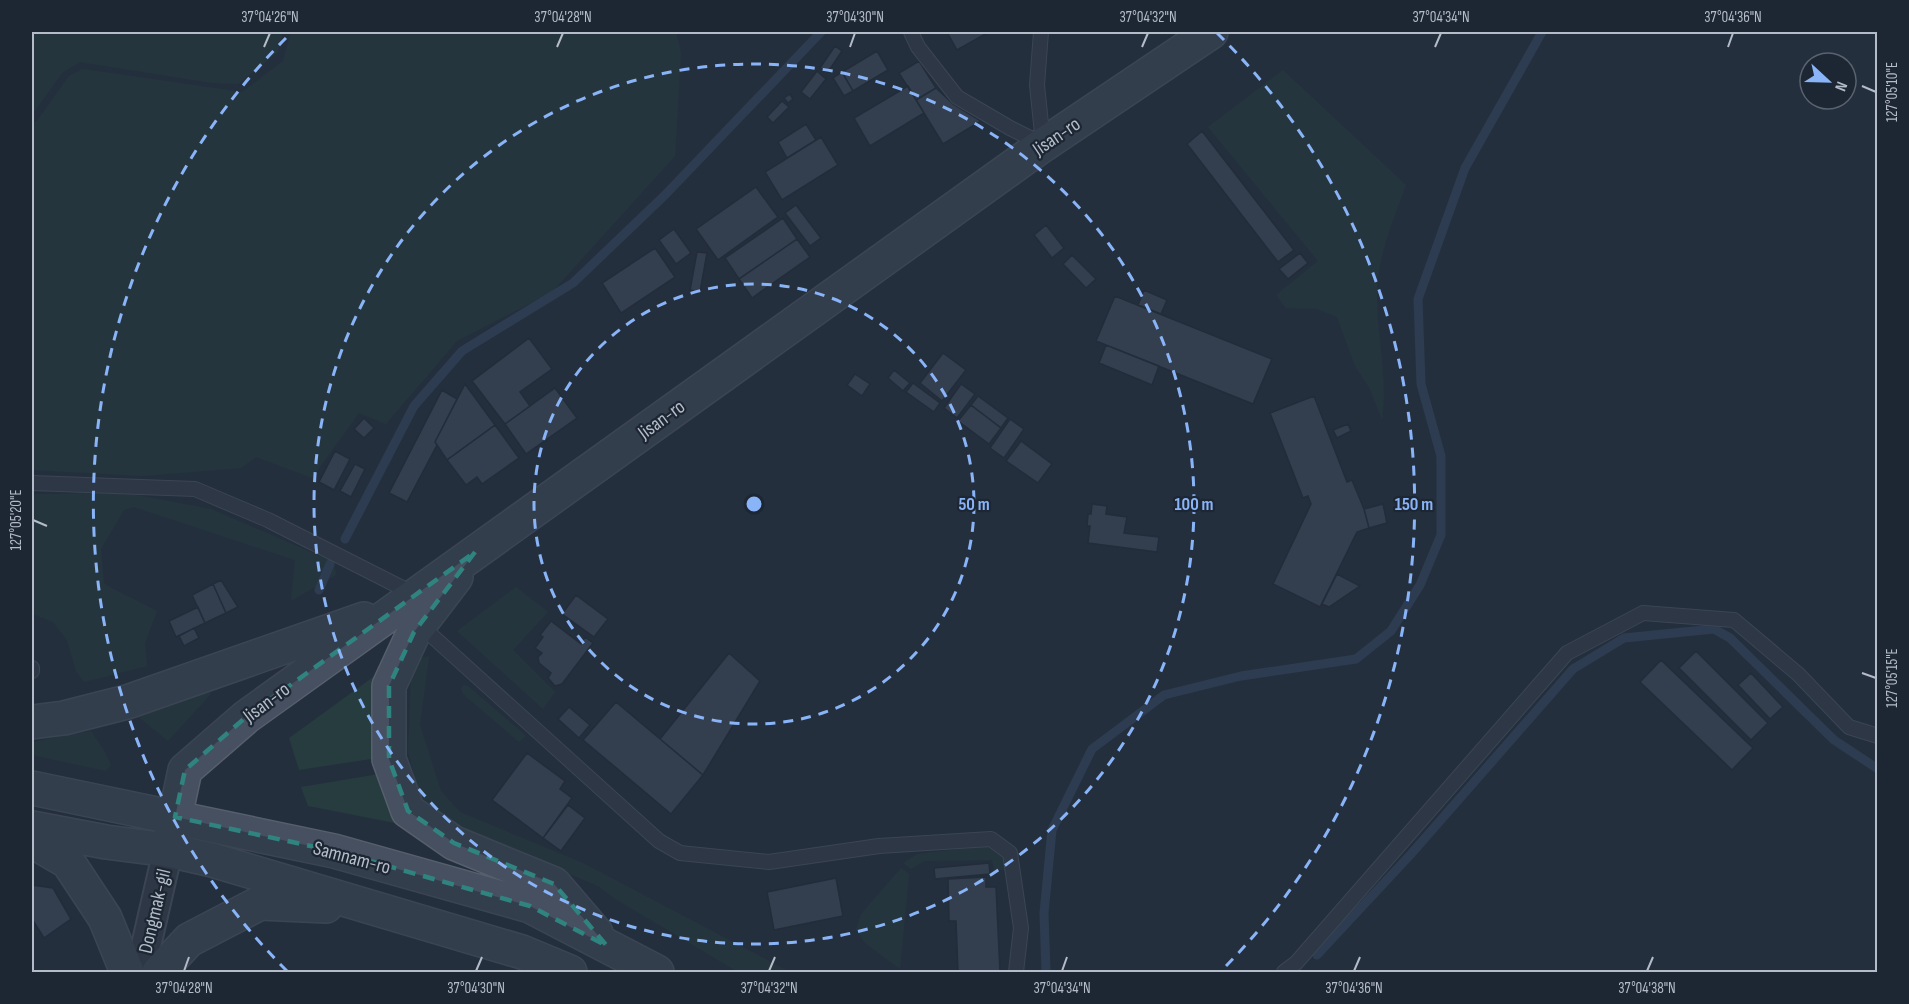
<svg xmlns="http://www.w3.org/2000/svg" width="1909" height="1004" font-family="'Sofia Sans Condensed',sans-serif">
<style>
.green{fill:#263c3f}
.lines{fill:none;stroke-linecap:round;stroke-linejoin:round}
.stream{stroke:#394c67;stroke-width:9}
.building{fill:#455162;stroke:#1f2835;stroke-width:1.5}
.lane-casing{stroke:#565f6c;stroke-width:16}
.street-casing{stroke:#565f6c;stroke-width:32}
.secondary-casing{stroke:#565f6c;stroke-width:36}
.lane{stroke:#38414e;stroke-width:14}
.street{stroke:#38414e;stroke-width:28}
.secondary{stroke:#465061;stroke-width:33}
.marked{fill:none;stroke:#308480;stroke-width:4.5;stroke-dasharray:12 8;stroke-linejoin:round}
.ticks{fill:none;stroke:#b4bcc9;stroke-width:2}
.ring{fill:none;stroke:#8ab4f8;stroke-width:3;stroke-dasharray:10 8}
.labels{text-anchor:middle;stroke-width:4.5;stroke-linejoin:round;paint-order:stroke}
.street-label{font-size:20px;fill:#b4bcc9;stroke:#1d2633}
.centre{fill:#8ab4f8;stroke:#1d2633;stroke-width:3}
.ring-label{font-size:18px;text-anchor:middle;font-weight:bold;fill:#8ab4f8;stroke:#1d2633;stroke-width:4.5;stroke-linejoin:round;paint-order:stroke}
.neatline{fill:none;stroke:#b4bcc9;stroke-width:2}
.ticks-label{font-size:15px;text-anchor:middle;fill:#b4bcc9}
</style>
<rect width="100%" height="100%" fill="#242f3e"/>
<!-- green -->
<path class="green" d="M32,32H283L278,52L238,84L212,83L80,62L62,73L35,111L32,112Z
M291,32H676L681,53L675,156L552,292L457,341L386,424L359,413L312,478L256,457L241,468L143,476L32,470V123L37,121L69,76L83,69L242,92L283,61Z
M1283,70L1406,185C1393,221 1377,257 1377,296C1377,337 1388,378 1382,420L1370,389L1355,366L1337,317L1317,309L1286,308L1276,295L1318,261L1208,127Z
M126,493L211,509L334,562L336,575L291,601L295,560L134,507L124,510L101,549L104,584L157,611L145,643L147,666L84,682L76,671L67,640L53,622L32,614V494Z
M516,587L548,612L513,650L555,692L543,709L457,631Z
M429,656L420,725L441,791L460,812L583,863L790,972H738L617,900L598,886L443,821L419,794L408,752L411,679L419,659Z
M380,672L378,758L299,770L289,738Z
M463,685L468,686L526,736L519,742L463,694L461,689Z
M207,688L211,690L210,695L168,741L136,715Z
M91,731L105,752L111,765L106,771L32,755V742Z
M379,774C383,794 393,809 405,825L308,806L301,787Z
M986,846L1004,858L1005,870H994L992,860L924,861L911,869L903,863L917,854Z
M901,868L909,874L900,969L865,943L856,930L861,914Z"/>
<g class="lines">
<!-- stream -->
<path class="stream" d="M345,539L414,406L462,351L573,283L665,195L821,32
M319,590L330,564
M1317,955L1411,854L1573,669L1624,638L1714,629L1730,638L1834,740L1878,769
M1046,972L1044,913L1052,830L1092,749L1164,695L1241,676L1356,659L1391,631L1420,585L1441,535V456L1421,384L1418,299L1465,168L1542,32"/>
</g>
<!-- building -->
<path class="building" d="M947,32H989L957,50Z
M835,46L842,51L828,72L820,68Z
M877,51L888,70L853,91L842,72Z
M919,61L936,88L916,100L899,73Z
M817,71L826,79L810,99L801,92Z
M842,72L853,91L844,96L833,78Z
M908,86L924,113L870,146L854,118Z
M936,88L953,104L981,121L943,144L916,100Z
M790,94L793,99L788,103L784,98Z
M782,101L789,107L773,123L767,117Z
M806,124L816,140L787,158L778,142Z
M1202,131L1294,250L1278,262L1187,144Z
M821,137L838,165L782,200L765,172Z
M756,187L778,217L718,260L696,229Z
M796,205L821,238L810,246L785,213Z
M783,218L797,239L739,279L725,258Z
M1046,225L1064,248L1052,258L1034,235Z
M674,229L691,253L676,264L659,240Z
M797,239L810,257L752,298L739,279Z
M655,248L675,277L621,313L602,283Z
M697,252L707,253L700,292L690,290Z
M1300,253L1308,263L1288,279L1279,269Z
M1072,255L1096,279L1086,288L1063,264Z
M1144,290L1167,300L1161,314L1138,305Z
M1115,296L1272,359L1253,404L1096,341Z
M529,338L552,369L520,392L530,406L505,424L472,381Z
M1106,345L1159,366L1152,385L1099,363Z
M943,353L966,370L942,401L920,383Z
M894,370L910,383L903,391L888,378Z
M855,374L870,384L862,396L847,385Z
M913,383L940,403L934,412L906,392Z
M465,384L495,425L447,460L435,442Z
M961,384L975,394L957,418L944,408Z
M555,388L577,418L526,454L505,424Z
M442,390L457,399L435,442L437,445L407,502L389,493Z
M978,396L1008,418L1001,428L971,405Z
M1314,396L1347,482L1352,480L1364,509L1369,528L1357,532L1320,607L1273,584L1311,504L1308,496L1303,498L1270,413Z
M971,405L1001,428L989,444L958,421Z
M364,418L374,428L364,438L354,429Z
M1010,419L1024,429L1004,458L990,448Z
M1348,424L1351,431L1337,438L1333,430Z
M495,425L519,458L482,484L477,477L466,485L447,460Z
M1021,441L1052,464L1038,483L1006,461Z
M335,451L350,459L334,490L319,482Z
M355,464L365,469L351,497L340,491Z
M1092,504L1107,506L1106,514L1127,517L1124,533L1159,537L1157,552L1088,543L1090,526H1087L1088,514H1091Z
M1383,504L1387,523L1369,528L1364,509Z
M1337,574L1360,586L1329,607L1322,604Z
M221,580L238,607L226,613L213,584Z
M213,584L226,613L205,623L192,595Z
M576,595L608,619L594,637L562,614Z
M198,607L205,623L176,637L169,621Z
M551,621L581,644L585,637L593,643L562,684L555,686L548,678L551,673L539,663L538,657L542,653L535,648L543,637L540,635Z
M194,628L199,638L184,646L179,636Z
M1696,651L1768,723L1751,740L1679,668Z
M729,653L760,681L703,775L660,739Z
M1661,660L1753,748L1732,770L1640,682Z
M1751,673L1783,707L1770,719L1738,685Z
M616,702L703,775L671,814L583,740Z
M569,707L590,725L579,738L558,719Z
M527,753L565,781L560,789L572,798L543,838L492,800Z
M568,805L585,818L561,851L543,838Z
M989,863L990,874L935,879L934,868Z
M986,877V887H996L1000,971L958,972L956,921H949L948,879Z
M836,878L843,916L774,930L767,892Z
M32,885L53,888L71,919L44,938L32,919Z"/>
<g class="lines">
<defs>
<path id="lane" d="M911,32L918,47L957,97L1010,128L1042,144
M1041,32L1037,85L1043,143
M32,483L195,489L268,520L414,594
M420,625L659,841L680,853L769,862L879,846L991,839L1010,853L1021,928L1016,972
M32,668V671
M1284,972L1296,963L1567,653L1643,613L1734,620L1798,674L1849,727L1878,736"/>
<path id="street" d="M140,972L168,850"/>
<path id="secondary" d="M456,577L414,632L389,686V759L408,811L454,843L554,884L596,933
M32,722L64,718L127,702L364,619
M32,788L334,851L530,906L657,972
M32,828L106,842L168,850L212,860L522,952L570,972
M32,841L68,862L105,918L127,972
M168,850L185,770L246,717L1043,145L1211,32
M159,972L189,940L260,903L326,906"/>
</defs>
<!-- lane casing -->
<use href="#lane" class="lane-casing"/>
<!-- street casing -->
<use href="#street" class="street-casing"/>
<!-- secondary casing -->
<use href="#secondary" class="secondary-casing"/>
<!-- lane -->
<use href="#lane" class="lane"/>
<!-- street -->
<use href="#street" class="street"/>
<!-- secondary -->
<use href="#secondary" class="secondary"/>
</g>
<!-- marked area -->
<path d="M0 0H1909V1004H0ZM475,552L414,632L389,686V759L408,811L454,843L554,884L607,946L530,906L334,851L175,817L185,770L246,717Z" fill="#242f3e" fill-opacity=".55" fill-rule="evenodd"/>
<path class="marked" d="M475,552L414,632L389,686V759L408,811L454,843L554,884L607,946L530,906L334,851L175,817L185,770L246,717Z"/>
<!-- ticks -->
<path class="ticks" d="M264,47L270,33M557,47L563,33M850,47L855,33M1142,47L1148,33M1435,47L1441,33M1728,47L1733,33M1862,86L1876,92M33,520L47,526M1862,673L1876,678M184,971L189,957M476,971L482,957M769,971L775,957M1062,971L1067,957M1354,971L1360,957M1647,971L1653,957"/>
<!-- distance rings -->
<g class="ring">
<circle cx="754" cy="504" r="220"/>
<circle cx="754" cy="504" r="440"/>
<path d="M287 971A660 660 0 0 1 291 33M1217 33A660 660 0 0 1 1221 971"/>
</g>
<g class="labels">
<!-- street labels -->
<g class="street-label">
<text transform="translate(1056 136) rotate(-34)" y="7">Jisan-ro</text>
<text transform="translate(661 419) rotate(-36)" y="7">Jisan-ro</text>
<text transform="translate(266 702) rotate(-37)" y="7">Jisan-ro</text>
<text transform="translate(352 857) rotate(15)" y="7">Samnam-ro</text>
<text transform="translate(154 911) rotate(-77)" y="7">Dongmak-gil</text>
</g>
</g>
<circle cx="754" cy="504" r="9" class="centre"/>
<g class="ring-label">
<text x="974" y="510">50 m</text>
<text x="1194" y="510">100 m</text>
<text x="1414" y="510">150 m</text>
</g>
<!-- border -->
<rect width="1909" height="1004" fill="none" stroke="#1d2633" stroke-width="66"/>
<!-- north arrow -->
<g transform="translate(1828 81) rotate(112)"><circle r="28" fill="#1d2633" stroke="#59626f" stroke-width="1.5"/>
<path d="M0-4.5L10 22L0 15L-10 22Z" fill="#8ab4f8"/>
<text y="-9" font-size="16" font-weight="bold" text-anchor="middle" fill="#b4bcc9">N</text>
</g>
<rect x="33" y="33" width="1843" height="938" class="neatline"/>
<g class="ticks-label">
<text x="270" y="22">37°04'26"N</text>
<text x="563" y="22">37°04'28"N</text>
<text x="855" y="22">37°04'30"N</text>
<text x="1148" y="22">37°04'32"N</text>
<text x="1441" y="22">37°04'34"N</text>
<text x="1733" y="22">37°04'36"N</text>
<text transform="translate(1892 92) rotate(-90)" y="5">127°05'10"E</text>
<text transform="translate(16 520) rotate(-90)" y="5">127°05'20"E</text>
<text transform="translate(1892 678) rotate(-90)" y="5">127°05'15"E</text>
<text x="184" y="993">37°04'28"N</text>
<text x="476" y="993">37°04'30"N</text>
<text x="769" y="993">37°04'32"N</text>
<text x="1062" y="993">37°04'34"N</text>
<text x="1354" y="993">37°04'36"N</text>
<text x="1647" y="993">37°04'38"N</text>
</g>
</svg>
